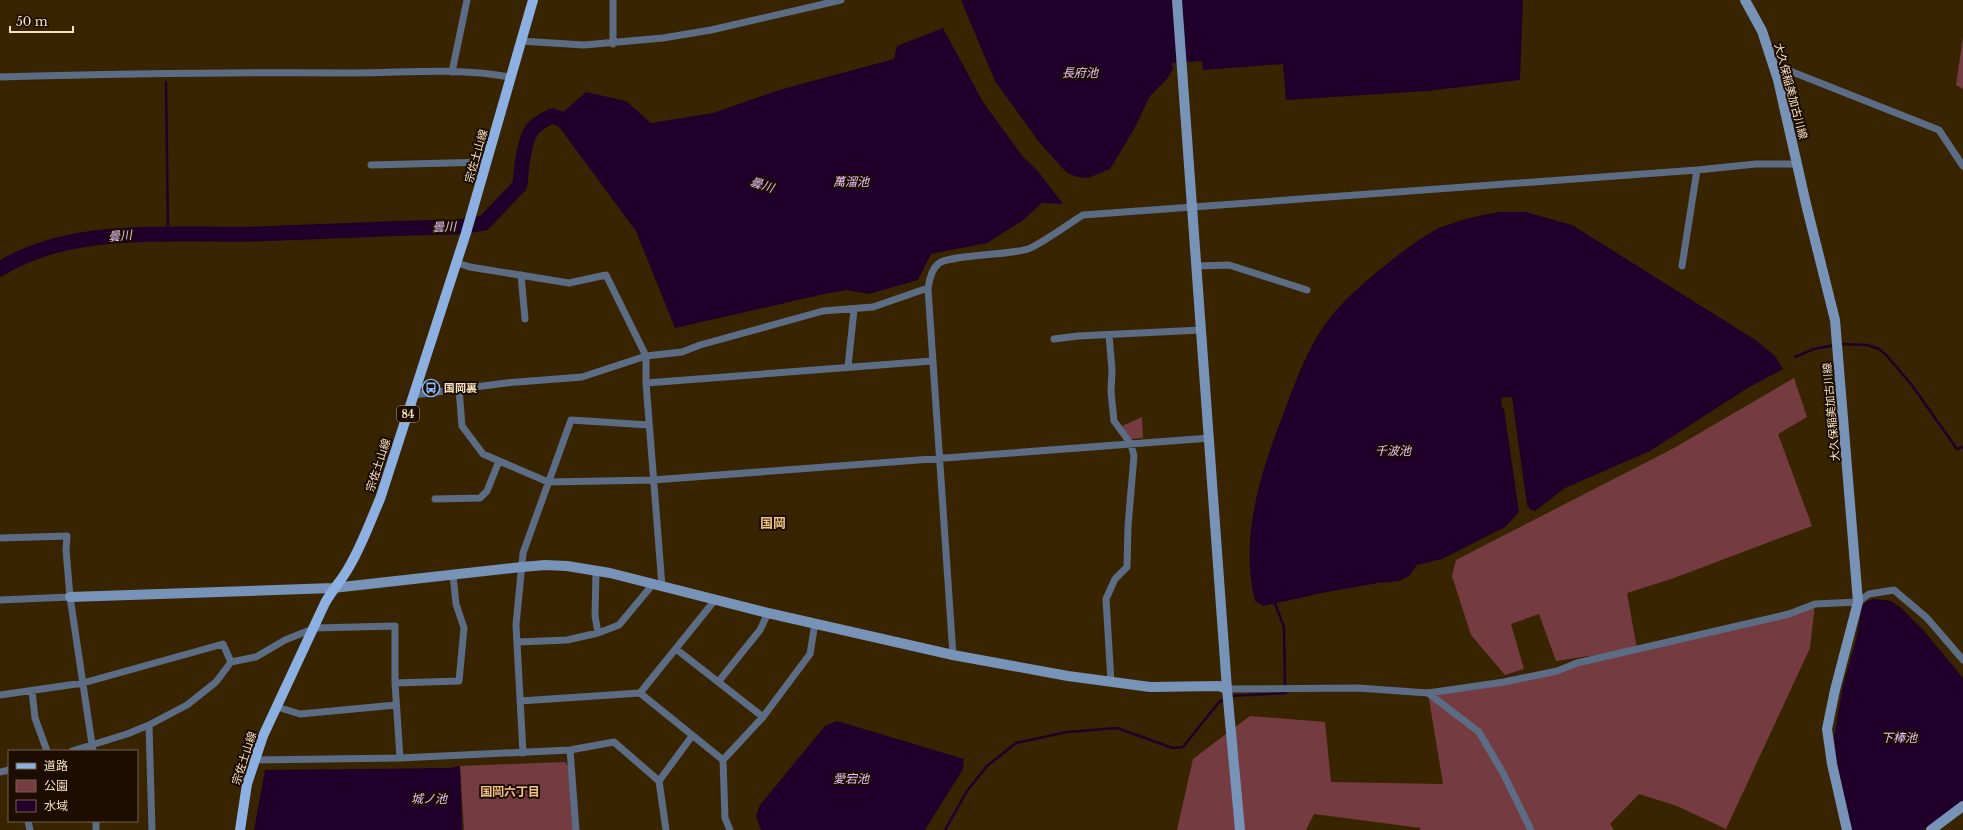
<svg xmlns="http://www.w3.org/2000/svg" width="1963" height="830" font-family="'Libre Baskerville','Noto Sans JP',serif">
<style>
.green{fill:#743c41}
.water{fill:#20002b}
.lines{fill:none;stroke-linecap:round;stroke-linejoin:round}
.stream{stroke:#20002b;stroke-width:2.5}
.river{stroke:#20002b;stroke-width:15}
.street{stroke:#5b6c84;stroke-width:7}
.secondary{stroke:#7793b8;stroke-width:10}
.primary{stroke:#8cb0e1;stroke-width:10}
.labels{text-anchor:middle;stroke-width:4;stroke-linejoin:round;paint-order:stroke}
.shield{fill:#1c0d00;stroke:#b6a288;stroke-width:1}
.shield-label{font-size:10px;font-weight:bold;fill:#f8e2c3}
.street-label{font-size:11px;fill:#f8e2c3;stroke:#1c0d00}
.poi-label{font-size:11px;font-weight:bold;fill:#f8e2c3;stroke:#1c0d00;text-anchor:start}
.water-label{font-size:12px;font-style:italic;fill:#e8c1f7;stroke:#1c0d00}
.neighbourhood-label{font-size:12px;font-weight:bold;fill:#f1c585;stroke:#1c0d00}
.quarter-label{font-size:13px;font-weight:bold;fill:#f1c585;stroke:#1c0d00}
</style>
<rect width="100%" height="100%" fill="#382401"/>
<!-- green -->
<path class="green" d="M1963,37V89L1956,85Z
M1794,378L1807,417L1778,434L1812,526L1674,578L1627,593L1637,649L1815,604L1810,648L1726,829L1677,806L1639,794L1610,824L1614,830H1419L1421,828L1314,814L1306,830H1177L1193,759L1250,716L1325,722L1331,782L1443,784L1428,693L1520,678L1635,649L1556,661L1539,614L1511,624L1524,669L1505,675L1471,635L1452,576L1456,560L1674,448Z
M1142,417L1143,438L1131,439L1122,426Z
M565,762L571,770L573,830H464L460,766Z"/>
<!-- water -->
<path class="water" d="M961,0H1523L1520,80L1428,91L1286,100L1283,64L1203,70L1202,61L1172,63L1173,69L1167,79L1150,96L1133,131L1110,169L1088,178L1077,177L1066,172L1039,142L995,81Z
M943,28L983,102L1023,157L1037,170L1063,204L1042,203L1022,221L987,243L931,254L918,280L869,294L846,290L824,294L675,328L636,231L554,120L586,92L626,101L651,123L713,113L779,90L894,59L897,46Z
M1499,212H1526L1572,225L1757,341L1775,356L1783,369L1746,389L1650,451L1565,488L1535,511L1531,510L1527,505L1512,397L1501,398L1502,408L1504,409L1519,512L1505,527L1442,559L1417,565L1409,576L1399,581L1378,583L1322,593L1263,606L1255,601C1241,546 1256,488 1275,436C1287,405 1297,373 1313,344C1332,308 1362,284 1393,259C1408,248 1424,235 1441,227C1460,220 1479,215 1499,212Z
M1874,599L1891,601L1900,607L1924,631L1963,678V803L1923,830H1852L1838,769L1834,737L1843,686L1857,636L1862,606L1867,601Z
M837,721L964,759L963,769L925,830H761L756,816L760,805L825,726Z
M460,766L462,830H254L265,770L449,768Z"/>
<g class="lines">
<!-- stream -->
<path class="stream" d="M166,82L168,234
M1840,344L1867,345L1879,349L1887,356L1911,384L1957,449L1963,447
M1795,357L1814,349L1835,345
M1274,601L1284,627L1285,685
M1230,696L1286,693
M945,830L967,791L987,766L1016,743L1067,732L1117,728L1173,748L1183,747L1219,702L1226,699"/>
<!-- river -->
<path class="river" d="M0,269C71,224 171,236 252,234C320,232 389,228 458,227L484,223L520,185C521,171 524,145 530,133C533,125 545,120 552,116L577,124"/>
<!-- street -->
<path class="street" d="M520,41L584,45L663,38L711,30L841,0
M613,44V0
M452,72L467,0
M1775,72L1785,69L1939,130L1963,166
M0,77C118,74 236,72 353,73C406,73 459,67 510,77
M371,165L487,162
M457,263L470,267L569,283L606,275L646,356V383L662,586
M1197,266L1229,265L1307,290
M1682,266L1697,170
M521,275L525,319
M1109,335L1112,370L1111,392L1114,421L1131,444L1134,456L1128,526L1127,567L1115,579L1106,599L1111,682
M1054,339L1078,336L1201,330
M848,366L854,310
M646,383L932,361
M459,389L462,426L483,454L548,482L653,480L1210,438
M414,395L506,383L582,377L646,356L682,352L700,345L823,311L873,307L928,288
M435,499L480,498L487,491L499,461
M0,538L67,536L66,550L70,597L93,751
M596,571L595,616L598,633
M0,600L70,597
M518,642L567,640L598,633L619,625L653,584
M676,649L763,717
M953,655L928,289C929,281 931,270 938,264C946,255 1010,255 1028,249C1043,243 1068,224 1083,215L1697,170L1756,164H1797
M719,681L760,630L768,613
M395,683L459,681L464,628L456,604L453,575
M1227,689L1358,688L1428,693L1504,682L1557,671L1577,663L1789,614L1815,604L1858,602L1869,594L1894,590L1927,618L1963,660
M32,691L35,718L47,751
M640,693L715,600
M1428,693L1479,732L1503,773L1531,830
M0,695L83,683L223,644L231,662
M520,701L640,693L723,760
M277,707L300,714L396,705
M149,725L152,830
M570,750L614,742L659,781L666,830
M72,751L127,734L149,725L187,705L216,682L231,662L256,657L285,640L315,628L395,626V683L400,758
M523,753L516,625L523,553L571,420L649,425
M255,760L400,758L570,750L576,830
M0,772L9,770
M659,781L692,736
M28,821L30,830
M96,821V830
M730,830L725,818L723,760L763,717L810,654L815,623"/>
<!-- secondary -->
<path class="secondary" d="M1177,0L1227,689L1240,830
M1745,0L1762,31L1778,80L1806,204L1835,320L1858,602L1835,690L1827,729L1832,764L1847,830
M70,597L333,588L522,567L545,565L567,566L610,573L768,613L953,655L1068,676L1150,687L1219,686L1227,689
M1931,830L1963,806"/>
<!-- primary -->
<path class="primary" d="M240,830L247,784L263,736L325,603C332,590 342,580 349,567C362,545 370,522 380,499L466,233L533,0"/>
</g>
<!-- icons -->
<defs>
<symbol id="bus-ring" viewBox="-11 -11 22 22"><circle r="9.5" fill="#1c0d00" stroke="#89bafc" stroke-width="1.5"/><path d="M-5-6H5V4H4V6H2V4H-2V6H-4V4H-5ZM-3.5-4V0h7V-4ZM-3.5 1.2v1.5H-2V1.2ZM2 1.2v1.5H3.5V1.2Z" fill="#89bafc"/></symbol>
</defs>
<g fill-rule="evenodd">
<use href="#bus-ring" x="421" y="378" width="20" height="20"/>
</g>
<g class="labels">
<!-- shield labels -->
<rect class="shield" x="397" y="406" width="22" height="16" rx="3"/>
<g class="shield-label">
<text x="408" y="418">84</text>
</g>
<!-- street labels -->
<g class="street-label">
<text transform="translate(1791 91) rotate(75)" y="4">大久保稲美加古川線</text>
<text transform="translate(476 156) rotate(-74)" y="4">宗佐土山線</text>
<text transform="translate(1831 412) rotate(-95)" y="4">大久保稲美加古川線</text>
<text transform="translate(378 465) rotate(-72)" y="4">宗佐土山線</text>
<text transform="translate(244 758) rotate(-72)" y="4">宗佐土山線</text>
</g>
<!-- poi labels -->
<g class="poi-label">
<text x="444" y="392">国岡裏</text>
</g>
<!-- water labels -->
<g class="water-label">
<text x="1080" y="77">長府池</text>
<text x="851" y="186">萬溜池</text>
<text transform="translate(762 185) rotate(18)" y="4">曇川</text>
<text transform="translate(444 227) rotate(-2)" y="4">曇川</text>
<text transform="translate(120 236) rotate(-5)" y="4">曇川</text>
<text x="1393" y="455">千波池</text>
<text x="1899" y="742">下棒池</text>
<text x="851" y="783">愛宕池</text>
<text x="429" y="803">城ノ池</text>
</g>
<!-- neighbourhood labels -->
<g class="neighbourhood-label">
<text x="510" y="796">国岡六丁目</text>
</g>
<!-- quarter labels -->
<g class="quarter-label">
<text x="773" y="528">国岡</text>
</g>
</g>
<!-- legend -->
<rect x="8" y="750" width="130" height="72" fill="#1c0d00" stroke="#74624e"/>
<rect x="16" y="763" width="20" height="6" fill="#8cb0e1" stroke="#74624e"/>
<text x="44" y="770" font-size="12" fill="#f8e2c3">道路</text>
<rect x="16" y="780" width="20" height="12" fill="#743c41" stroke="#74624e"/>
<text x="44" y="790" font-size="12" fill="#f8e2c3">公園</text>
<rect x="16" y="800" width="20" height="12" fill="#20002b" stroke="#74624e"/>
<text x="44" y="810" font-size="12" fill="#f8e2c3">水域</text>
<!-- scale -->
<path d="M10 26v6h63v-6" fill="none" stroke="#f8e2c3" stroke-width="2"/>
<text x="16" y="26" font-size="12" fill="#f8e2c3" stroke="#1c0d00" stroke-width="3" paint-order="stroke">50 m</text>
</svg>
